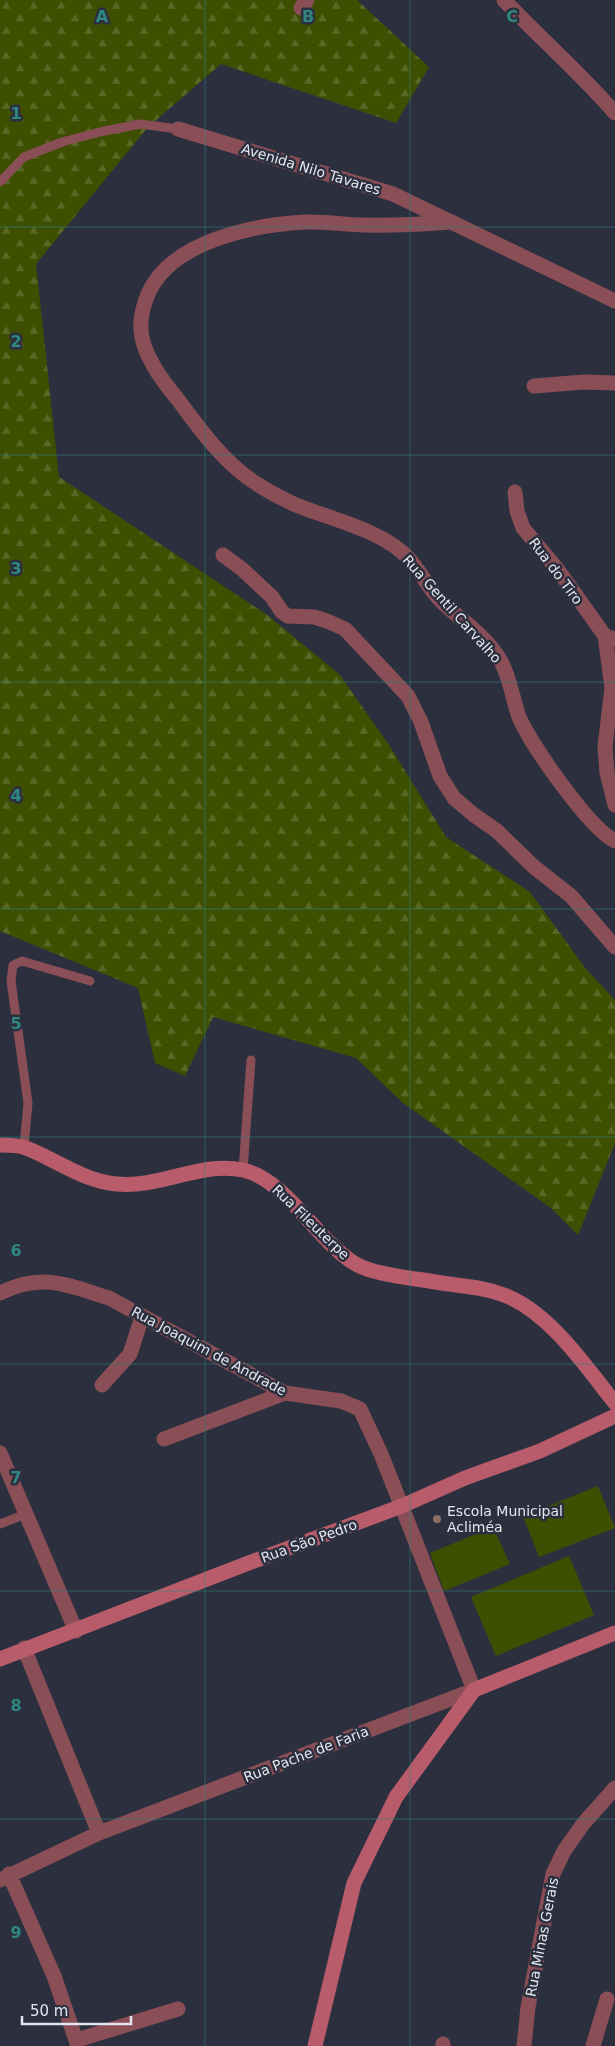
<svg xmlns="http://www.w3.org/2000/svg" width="615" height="2046" font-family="'DejaVu Sans',sans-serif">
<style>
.forest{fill:url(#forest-firs)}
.pitch{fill:#3e4f01}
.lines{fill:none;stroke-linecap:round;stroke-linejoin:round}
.lane{stroke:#894e56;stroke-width:9}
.street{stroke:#894e56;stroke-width:15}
.secondary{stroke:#b85c6b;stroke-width:15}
.grid{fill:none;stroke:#2f8781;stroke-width:1;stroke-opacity:0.55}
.education-dot{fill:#8d6e63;stroke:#2c303e;stroke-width:2}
.labels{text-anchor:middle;stroke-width:5;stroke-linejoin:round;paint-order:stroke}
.street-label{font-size:14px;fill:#e4e6ef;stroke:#2c303e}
.poi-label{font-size:14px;fill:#e4e6ef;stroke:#2c303e;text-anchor:start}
.grid-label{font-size:16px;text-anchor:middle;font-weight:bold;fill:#2f8781;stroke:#2c303e;stroke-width:5;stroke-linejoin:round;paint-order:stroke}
</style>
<defs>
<pattern id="forest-firs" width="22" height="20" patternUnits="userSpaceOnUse" patternTransform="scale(1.25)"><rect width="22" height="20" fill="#3e4f01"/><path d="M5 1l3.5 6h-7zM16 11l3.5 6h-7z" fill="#5a6826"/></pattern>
</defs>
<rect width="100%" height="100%" fill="#2c303e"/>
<!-- forest -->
<path class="forest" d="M0,0H357L429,67L396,123L221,64L148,127L36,264L59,477L266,614L340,675L389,745L446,837L530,892L586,969L615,1000V1143L578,1235L551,1208L403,1103L356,1058L213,1017L185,1076L155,1063L138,988L0,931Z"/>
<!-- pitch -->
<path class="pitch" d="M598,1486L615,1528L539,1557L523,1516Z
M493,1527L510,1564L444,1591L430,1553Z
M569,1556L594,1615L496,1656L471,1597Z"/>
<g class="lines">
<!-- lane -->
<path class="lane" d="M0,182L24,157L62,142L100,132L140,124L178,129
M24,1147L28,1103L11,981L13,965L22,961L90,981
M243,1170L251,1060
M0,1524L26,1514"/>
<!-- street -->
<path class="street" d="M504,0C541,39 580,73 615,113
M301,8L307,0
M178,129L393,194L615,301
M452,222C423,224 394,226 365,225C345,225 324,221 305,222C253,225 171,241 148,294C138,318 138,338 151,361C158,376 169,388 179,401C202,432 225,464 257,484C269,492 283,499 296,505C330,519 385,531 409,559C421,572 429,589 442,602C461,620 487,637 500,660C509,673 513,701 519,717C531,745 589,828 615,841
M534,386L584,382L615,383
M515,492L517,511L523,528L558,570L605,636L615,639
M223,555L242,569L272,597L282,612L288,616L314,617L327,621L345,629L408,696L421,722L440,776L454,798L474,815L497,831L534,867L571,896L615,947
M605,636L612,688L605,746L607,773L615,805
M0,1293C42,1272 67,1285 109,1298L285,1393L341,1401L360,1409L381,1454L474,1690L99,1833L0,1880
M102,1385L130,1354L142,1317
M164,1439L285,1393
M0,1453L76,1631
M24,1648L99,1833
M9,1874L54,1976L78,2046
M77,2040L178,2009
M443,2046V2044
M524,2046L528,2007L553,1874L564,1851L583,1824L615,1788
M593,2046L607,1999"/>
<!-- secondary -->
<path class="secondary" d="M0,1145C8,1145 19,1145 26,1148C57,1160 83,1181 117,1184C162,1188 200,1161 243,1170C286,1180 316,1239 354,1263C373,1275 413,1278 435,1282C459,1286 487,1287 509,1297C552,1316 586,1367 615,1403
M0,1659L246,1564L402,1506L465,1478L540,1451L615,1416
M315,2046L354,1883L396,1797L474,1690L615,1633"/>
</g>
<!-- grid -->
<path class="grid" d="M205,0V2046M410,0V2046M0,227H615M0,455H615M0,682H615M0,909H615M0,1137H615M0,1364H615M0,1591H615M0,1819H615"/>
<!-- markers -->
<circle class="education-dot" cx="437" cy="1519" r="5"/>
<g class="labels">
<!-- street labels -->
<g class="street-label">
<text transform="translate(311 169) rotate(17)" y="5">Avenida Nilo Tavares</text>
<text transform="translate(556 571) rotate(53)" y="5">Rua do Tiro</text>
<text transform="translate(452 609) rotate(48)" y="5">Rua Gentil Carvalho</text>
<text transform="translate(311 1222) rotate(44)" y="5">Rua Fileuterpe</text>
<text transform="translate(209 1351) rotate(28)" y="5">Rua Joaquim de Andrade</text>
<text transform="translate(309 1541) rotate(-20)" y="5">Rua São Pedro</text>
<text transform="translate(306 1754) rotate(-21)" y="5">Rua Pache de Faria</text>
<text transform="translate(542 1937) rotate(-79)" y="5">Rua Minas Gerais</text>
</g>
<!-- poi labels -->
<g class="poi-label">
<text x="447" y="1516">Escola Municipal<tspan x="447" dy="16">Acliméa</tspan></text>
</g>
</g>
<g class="grid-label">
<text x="102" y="22">A</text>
<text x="308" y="22">B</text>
<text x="512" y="22">C</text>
<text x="16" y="119">1</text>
<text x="16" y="347">2</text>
<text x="16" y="574">3</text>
<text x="16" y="801">4</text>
<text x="16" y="1029">5</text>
<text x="16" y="1256">6</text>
<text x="16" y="1483">7</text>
<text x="16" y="1711">8</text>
<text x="16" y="1938">9</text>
</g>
<!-- scale -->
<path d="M22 2016v8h109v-8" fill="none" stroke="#e4e6ef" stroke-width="2.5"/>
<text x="30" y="2016" font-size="15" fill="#e4e6ef" stroke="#2c303e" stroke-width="4" paint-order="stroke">50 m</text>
</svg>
